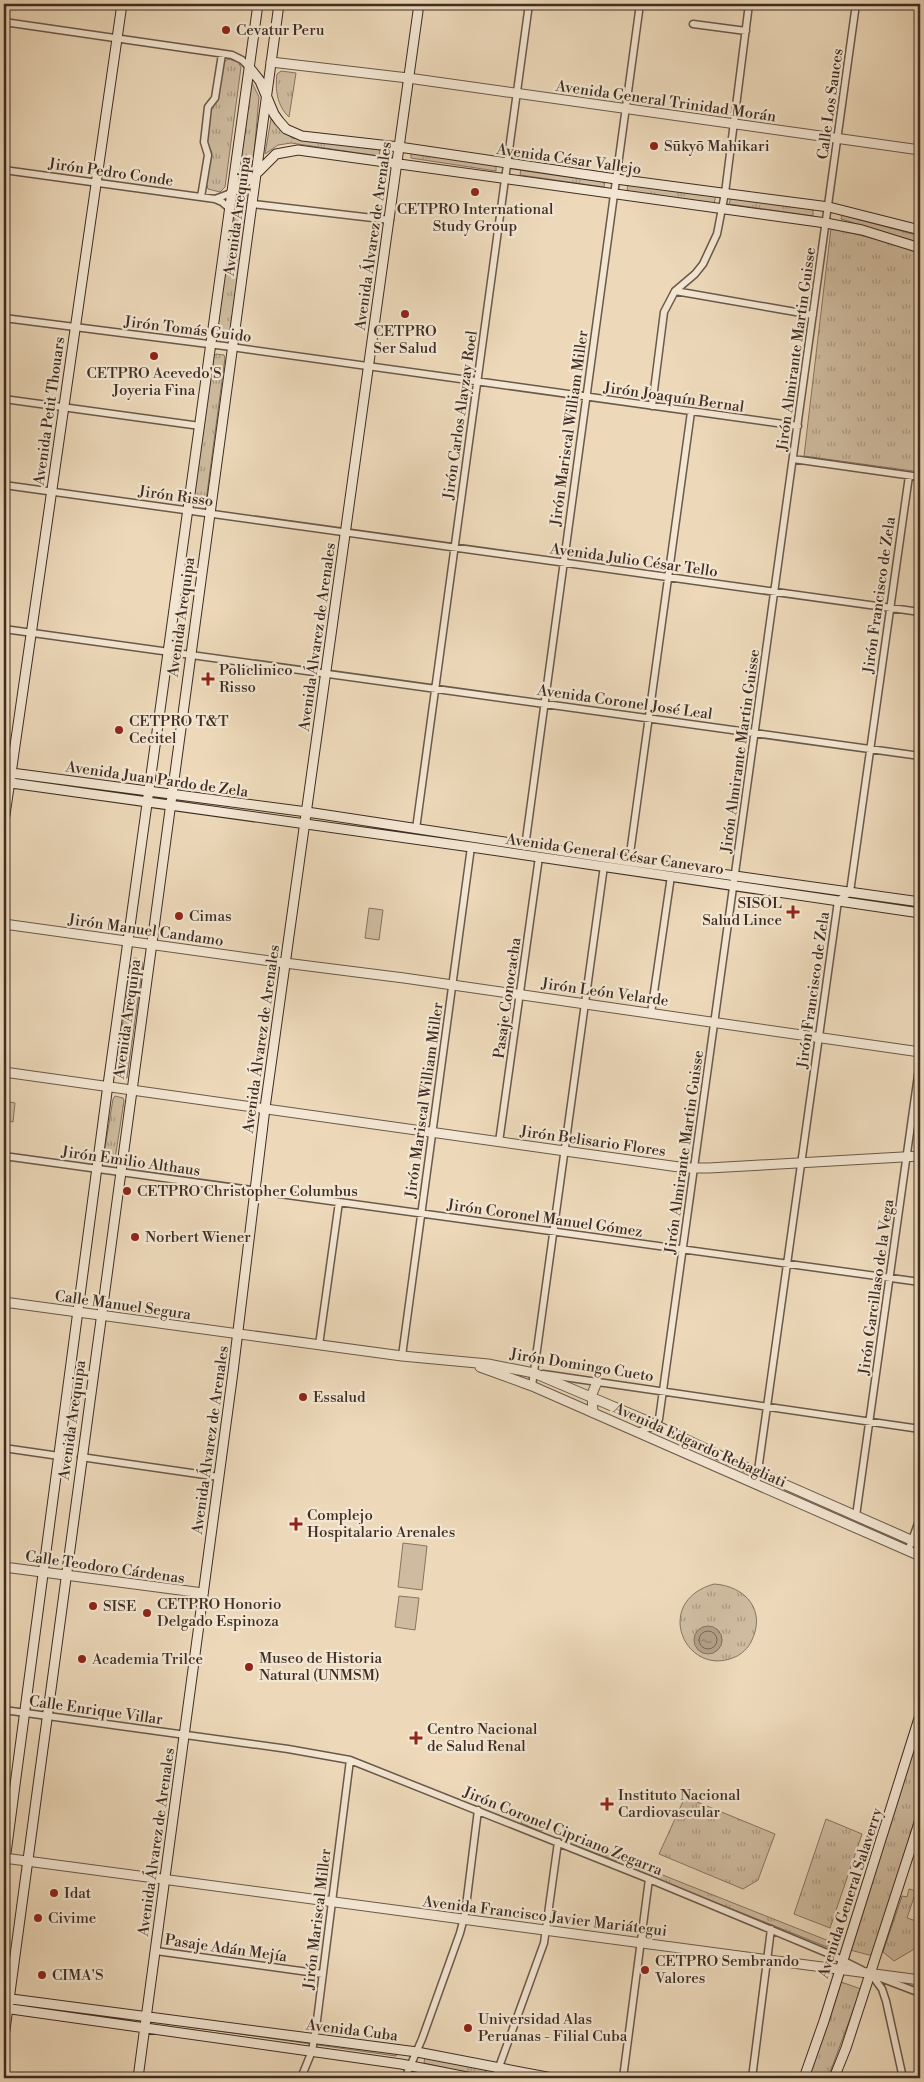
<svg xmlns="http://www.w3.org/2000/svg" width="924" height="2082" font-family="'Libre Bodoni',serif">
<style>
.grass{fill:url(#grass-tufts);stroke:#867462;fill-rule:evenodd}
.pitch{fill:#cfbca0;stroke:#867462}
.water{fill:url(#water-ripples);stroke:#84715f}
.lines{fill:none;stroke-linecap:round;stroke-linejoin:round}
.shore{stroke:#786655;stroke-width:1}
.minor-casing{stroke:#6a5849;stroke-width:9}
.tertiary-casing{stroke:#6a5849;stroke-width:11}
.secondary-casing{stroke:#3e2d23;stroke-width:11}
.minor{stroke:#f3e6d2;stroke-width:6}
.tertiary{stroke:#f3e6d2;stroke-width:9}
.secondary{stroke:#f3e6d2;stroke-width:9}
.poi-dot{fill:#8f2418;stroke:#f3e6d2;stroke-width:2}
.labels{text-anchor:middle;stroke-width:4.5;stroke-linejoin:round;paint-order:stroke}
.poi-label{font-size:15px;fill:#3e2d23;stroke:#f3e6d2;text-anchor:start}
.street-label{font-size:15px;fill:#3e2d23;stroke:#f3e6d2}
</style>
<defs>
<pattern id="grass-tufts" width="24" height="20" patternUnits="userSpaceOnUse" patternTransform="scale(1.25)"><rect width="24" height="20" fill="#cfbca0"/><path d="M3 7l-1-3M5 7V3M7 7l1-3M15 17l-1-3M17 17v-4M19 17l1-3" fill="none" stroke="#a99982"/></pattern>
<pattern id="water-ripples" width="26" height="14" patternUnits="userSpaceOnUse" patternTransform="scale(1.25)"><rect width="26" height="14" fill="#b29f87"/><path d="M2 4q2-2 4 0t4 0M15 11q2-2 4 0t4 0" fill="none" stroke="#92826e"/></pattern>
</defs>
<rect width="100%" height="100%" fill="#edd9ba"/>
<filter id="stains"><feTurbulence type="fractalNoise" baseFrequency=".004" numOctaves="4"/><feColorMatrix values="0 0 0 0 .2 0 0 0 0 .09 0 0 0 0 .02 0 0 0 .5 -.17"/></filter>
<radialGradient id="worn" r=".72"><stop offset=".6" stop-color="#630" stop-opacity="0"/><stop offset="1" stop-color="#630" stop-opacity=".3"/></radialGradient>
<!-- grass -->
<path class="grass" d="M228,59L238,62L241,67L225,187L220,192L208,189L206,183L212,153L207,142L210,109L218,99L224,62Z
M281,71L296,73L289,117C277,106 275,89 277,74Z
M250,79L259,97L253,166L236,179Z
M271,119L292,138L380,150L379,156L291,143L278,145L265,154Z
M411,152L496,166V171L411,158Z
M521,168L605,179L604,187L520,175Z
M628,183L716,195L714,204L627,191Z
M249,184L248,204L230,332L226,336L220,335L217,330L235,193Z
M731,197L813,208V216L729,204Z
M842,215L920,236V243L841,219Z
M831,228L920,250V472L804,456Z
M216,354L224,355L225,358L206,501L203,505L194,504L193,499L214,356Z
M134,958L141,959L143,964L127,1078L116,1076L130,967Z
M115,1096L123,1098L124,1101L115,1159L113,1162L104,1161V1154L113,1099Z
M4,1101L15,1103L13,1122L4,1120Z
M714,1584C746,1586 767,1611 751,1642C748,1648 742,1654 735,1657C686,1679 651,1602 714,1584ZM717,1629C725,1638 723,1649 711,1653L698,1649L695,1641V1637Z
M920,1725V1802L873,1956L850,1950Z
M685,1797L775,1834L758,1880L743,1889L659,1854Z
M523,1818H525L549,1828L540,1831L523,1824L521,1823Z
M826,1819L862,1834L830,1928L794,1914Z
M557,1831L618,1856L617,1861L561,1840Z
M640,1866L834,1943L832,1949L640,1872L638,1870Z
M909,1889L916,1891L907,1918L916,1921L920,1939L916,1948L894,1961L883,1952L902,1896L907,1897Z
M841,1982L861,1989L828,2078H806Z
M15,2001L125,2017L124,2021L14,2005Z
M163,2022L397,2053L396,2056L162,2023Z
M425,2056L486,2070L484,2077L424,2063Z"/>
<!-- pitch -->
<path class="pitch" d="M369,908L383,910L379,940L365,938Z
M403,1543L427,1546L422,1590L398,1587Z
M399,1596L419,1598L415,1630L395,1627Z"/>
<!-- water -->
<path class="water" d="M694 1640a14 14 0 1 1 28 0a14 14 0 1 1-28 0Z"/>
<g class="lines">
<!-- shore -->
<path class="shore" d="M699 1640a9 9 0 1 1 18 0a9 9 0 1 1-18 0Z"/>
<defs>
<path id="minor" d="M4,12L5,4
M4,22L232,55L242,60L249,67
M693,24L746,31
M4,170L215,199L222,202L229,208
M201,197L208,155L204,142L208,107L215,98L222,54
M215,199L231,193
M253,204L390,220
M675,291L813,315
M4,318L224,346L798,426
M4,399L200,426
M652,406L664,312L675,291L695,274L703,264L717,234L725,193L749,4
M793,459L920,477
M4,485L920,612
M4,629L920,756
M416,829L529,4
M525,847L640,4
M629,861L691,412
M651,1013L671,876
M499,1142L539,857
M4,1156L920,1282
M319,1345L339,1202
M402,1356L471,847
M543,1374L920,1429
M532,1386L604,866
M637,1432L655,1426L659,1419L856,4
M4,1448L59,1456
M81,1457L219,1477
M756,1485L838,901L850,892L909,476
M856,1516L920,1061
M908,1551L920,1518
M4,1710L288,1749L350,1760L649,1879L832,1955L862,1970
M156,1951L323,1974
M871,1974L882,1989L886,2001L903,2078
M878,1977L920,1993
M301,2078L312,2051L316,2028L350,1760
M405,2078L422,2039L460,1933L465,1914L478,1810
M495,2078L544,1943L558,1842
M623,2078L649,1879
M752,2078L771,1929"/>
<path id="tertiary" d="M271,62L408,78L920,150
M4,924L285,963L404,978L920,1052
M4,1072L686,1168H709L920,1156
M4,1302L402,1356L488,1364L534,1373L645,1420L727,1459L920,1544
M480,1367L532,1386L920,1556
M593,1413L592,1394L597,1382
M4,1567L203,1593
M4,1858L920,1980"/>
<path id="secondary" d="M249,67L260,81L274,114L279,121L286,129L302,136L399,147L616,179L829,207L920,230
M231,193L258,172L276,154L298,150L826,223L862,230L920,248
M4,772L307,812L629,861L920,902
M4,782L471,847L920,913
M4,822L122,4
M4,1868L107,1092L258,4
M4,1998L417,2052L552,2078
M4,2008L401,2064L472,2078
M4,2037L279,4
M138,2078L233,1372L265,1108L419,4
M804,2078L824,2021L920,1715
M834,2078L846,2048L920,1820"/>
</defs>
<!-- minor casing -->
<use href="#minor" class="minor-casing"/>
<!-- tertiary casing -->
<use href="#tertiary" class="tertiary-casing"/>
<!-- secondary casing -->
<use href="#secondary" class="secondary-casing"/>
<!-- minor -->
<use href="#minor" class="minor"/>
<!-- tertiary -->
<use href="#tertiary" class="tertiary"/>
<!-- secondary -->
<use href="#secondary" class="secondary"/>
</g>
<!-- markers -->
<g class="poi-dot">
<circle cx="226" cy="30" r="5"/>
<circle cx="654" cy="146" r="5"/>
<circle cx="475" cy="192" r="5"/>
<circle cx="405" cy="314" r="5"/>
<circle cx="154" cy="356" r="5"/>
<path d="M205.5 671.5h5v5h5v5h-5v5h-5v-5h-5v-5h5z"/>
<circle cx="119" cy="730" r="5"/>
<path d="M790.5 904.5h5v5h5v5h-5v5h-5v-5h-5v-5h5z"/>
<circle cx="179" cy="916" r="5"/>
<circle cx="127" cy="1191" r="5"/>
<circle cx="135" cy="1237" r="5"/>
<circle cx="303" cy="1397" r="5"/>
<path d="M293.5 1516.5h5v5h5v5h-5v5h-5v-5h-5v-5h5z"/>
<circle cx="93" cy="1606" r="5"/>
<circle cx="147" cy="1613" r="5"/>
<circle cx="82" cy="1659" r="5"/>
<circle cx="249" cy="1667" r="5"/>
<path d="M413.5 1730.5h5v5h5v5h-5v5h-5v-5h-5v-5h5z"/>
<path d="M604.5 1796.5h5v5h5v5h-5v5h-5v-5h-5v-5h5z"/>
<circle cx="54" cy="1893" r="5"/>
<circle cx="38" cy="1918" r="5"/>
<circle cx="645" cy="1970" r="5"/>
<circle cx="42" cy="1975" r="5"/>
<circle cx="468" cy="2028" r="5"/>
</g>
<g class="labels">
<!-- poi labels -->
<g class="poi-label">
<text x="236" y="35">Cevatur Peru</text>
<text x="664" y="151">Sūkyō Mahikari</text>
<text x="475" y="214" text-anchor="middle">CETPRO International<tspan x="475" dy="17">Study Group</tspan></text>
<text x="405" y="336" text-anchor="middle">CETPRO<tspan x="405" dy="17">Ser Salud</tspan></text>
<text x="154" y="378" text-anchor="middle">CETPRO Acevedo'S<tspan x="154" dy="17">Joyeria Fina</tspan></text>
<text x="219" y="675">Policlinico<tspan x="219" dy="17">Risso</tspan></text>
<text x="129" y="726">CETPRO T&amp;T<tspan x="129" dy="17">Cecitel</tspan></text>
<text x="782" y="908" text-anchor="end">SISOL<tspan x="782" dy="17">Salud Lince</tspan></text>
<text x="189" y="921">Cimas</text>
<text x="137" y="1196">CETPRO Christopher Columbus</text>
<text x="145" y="1242">Norbert Wiener</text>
<text x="313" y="1402">Essalud</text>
<text x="307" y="1520">Complejo<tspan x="307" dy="17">Hospitalario Arenales</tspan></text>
<text x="157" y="1609">CETPRO Honorio<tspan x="157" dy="17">Delgado Espinoza</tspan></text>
<text x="103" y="1611">SISE</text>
<text x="259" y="1663">Museo de Historia<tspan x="259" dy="17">Natural (UNMSM)</tspan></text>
<text x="92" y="1664">Academia Trilce</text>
<text x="427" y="1734">Centro Nacional<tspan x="427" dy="17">de Salud Renal</tspan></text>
<text x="618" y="1800">Instituto Nacional<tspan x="618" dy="17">Cardiovascular</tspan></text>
<text x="64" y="1898">Idat</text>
<text x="48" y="1923">Civime</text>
<text x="655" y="1966">CETPRO Sembrando<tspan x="655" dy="17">Valores</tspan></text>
<text x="52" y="1980">CIMA'S</text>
<text x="478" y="2024">Universidad Alas<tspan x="478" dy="17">Peruanas - Filial Cuba</tspan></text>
</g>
<!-- street labels -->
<g class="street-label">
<text transform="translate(666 101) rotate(8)" y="5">Avenida General Trinidad Morán</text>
<text transform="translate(830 104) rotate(-82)" y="5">Calle Los Sauces</text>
<text transform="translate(569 159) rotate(8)" y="5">Avenida César Vallejo</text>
<text transform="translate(111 172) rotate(8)" y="5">Jirón Pedro Conde</text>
<text transform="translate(237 216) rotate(-82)" y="5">Avenida Arequipa</text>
<text transform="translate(373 236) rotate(-82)" y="5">Avenida Álvarez de Arenales</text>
<text transform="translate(188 329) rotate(7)" y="5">Jirón Tomás Guido</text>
<text transform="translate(796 349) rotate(-82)" y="5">Jirón Almirante Martin Guisse</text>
<text transform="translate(674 397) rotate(8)" y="5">Jirón Joaquín Bernal</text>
<text transform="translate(49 411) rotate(-82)" y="5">Avenida Petit Thouars</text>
<text transform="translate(460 415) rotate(-82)" y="5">Jirón Carlos Alayzay Roel</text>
<text transform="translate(569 428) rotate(-82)" y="5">Jirón Mariscal William Miller</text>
<text transform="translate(176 496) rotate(8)" y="5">Jirón Risso</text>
<text transform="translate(634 560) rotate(8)" y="5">Avenida Julio César Tello</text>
<text transform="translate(879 595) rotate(-82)" y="5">Jirón Francisco de Zela</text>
<text transform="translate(181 617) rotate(-82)" y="5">Avenida Arequipa</text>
<text transform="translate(317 637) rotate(-82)" y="5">Avenida Álvarez de Arenales</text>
<text transform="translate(625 702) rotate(8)" y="5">Avenida Coronel José Leal</text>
<text transform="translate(740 751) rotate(-82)" y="5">Jirón Almirante Martin Guisse</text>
<text transform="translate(157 779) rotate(8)" y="5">Avenida Juan Pardo de Zela</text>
<text transform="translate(615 854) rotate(8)" y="5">Avenida General César Canevaro</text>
<text transform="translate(146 930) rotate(8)" y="5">Jirón Manuel Candamo</text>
<text transform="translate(813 990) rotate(-82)" y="5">Jirón Francisco de Zela</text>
<text transform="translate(605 992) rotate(8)" y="5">Jirón León Velarde</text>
<text transform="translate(507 998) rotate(-82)" y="5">Pasaje Conocacha</text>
<text transform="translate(127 1019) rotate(-82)" y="5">Avenida Arequipa</text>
<text transform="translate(261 1039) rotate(-82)" y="5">Avenida Álvarez de Arenales</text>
<text transform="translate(424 1100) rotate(-82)" y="5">Jirón Mariscal William Miller</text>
<text transform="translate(593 1141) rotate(8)" y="5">Jirón Belisario Flores</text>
<text transform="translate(684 1152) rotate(-82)" y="5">Jirón Almirante Martin Guisse</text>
<text transform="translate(131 1161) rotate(8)" y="5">Jirón Emilio Althaus</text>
<text transform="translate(545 1218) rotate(8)" y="5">Jirón Coronel Manuel Gómez</text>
<text transform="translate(876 1287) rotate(-82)" y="5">Jirón Garcillaso de la Vega</text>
<text transform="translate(123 1305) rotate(8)" y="5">Calle Manuel Segura</text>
<text transform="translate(582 1365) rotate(9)" y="5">Jirón Domingo Cueto</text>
<text transform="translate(72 1420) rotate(-82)" y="5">Avenida Arequipa</text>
<text transform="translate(210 1440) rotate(-82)" y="5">Avenida Álvarez de Arenales</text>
<text transform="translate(700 1445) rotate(24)" y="5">Avenida Edgardo Rebagliati</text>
<text transform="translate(105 1567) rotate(8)" y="5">Calle Teodoro Cárdenas</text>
<text transform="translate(96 1710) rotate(8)" y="5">Calle Enrique Villar</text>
<text transform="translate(563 1831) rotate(22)" y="5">Jirón Coronel Cipriano Zegarra</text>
<text transform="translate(156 1842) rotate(-82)" y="5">Avenida Álvarez de Arenales</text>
<text transform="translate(850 1893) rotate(-72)" y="5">Avenida General Salaverry</text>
<text transform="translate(545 1916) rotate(7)" y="5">Avenida Francisco Javier Mariátegui</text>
<text transform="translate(317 1919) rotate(-83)" y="5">Jirón Mariscal Miller</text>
<text transform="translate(226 1948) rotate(8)" y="5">Pasaje Adán Mejía</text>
<text transform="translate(352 2030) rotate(7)" y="5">Avenida Cuba</text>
</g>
</g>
<!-- margin -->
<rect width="924" height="2082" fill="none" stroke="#edd9ba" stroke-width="20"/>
<rect x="5" y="5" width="914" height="2072" fill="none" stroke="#3e2d23" stroke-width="2.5"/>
<rect x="10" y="10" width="904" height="2062" fill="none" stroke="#3e2d23"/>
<rect width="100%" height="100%" filter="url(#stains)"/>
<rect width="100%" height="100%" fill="url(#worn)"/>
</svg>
